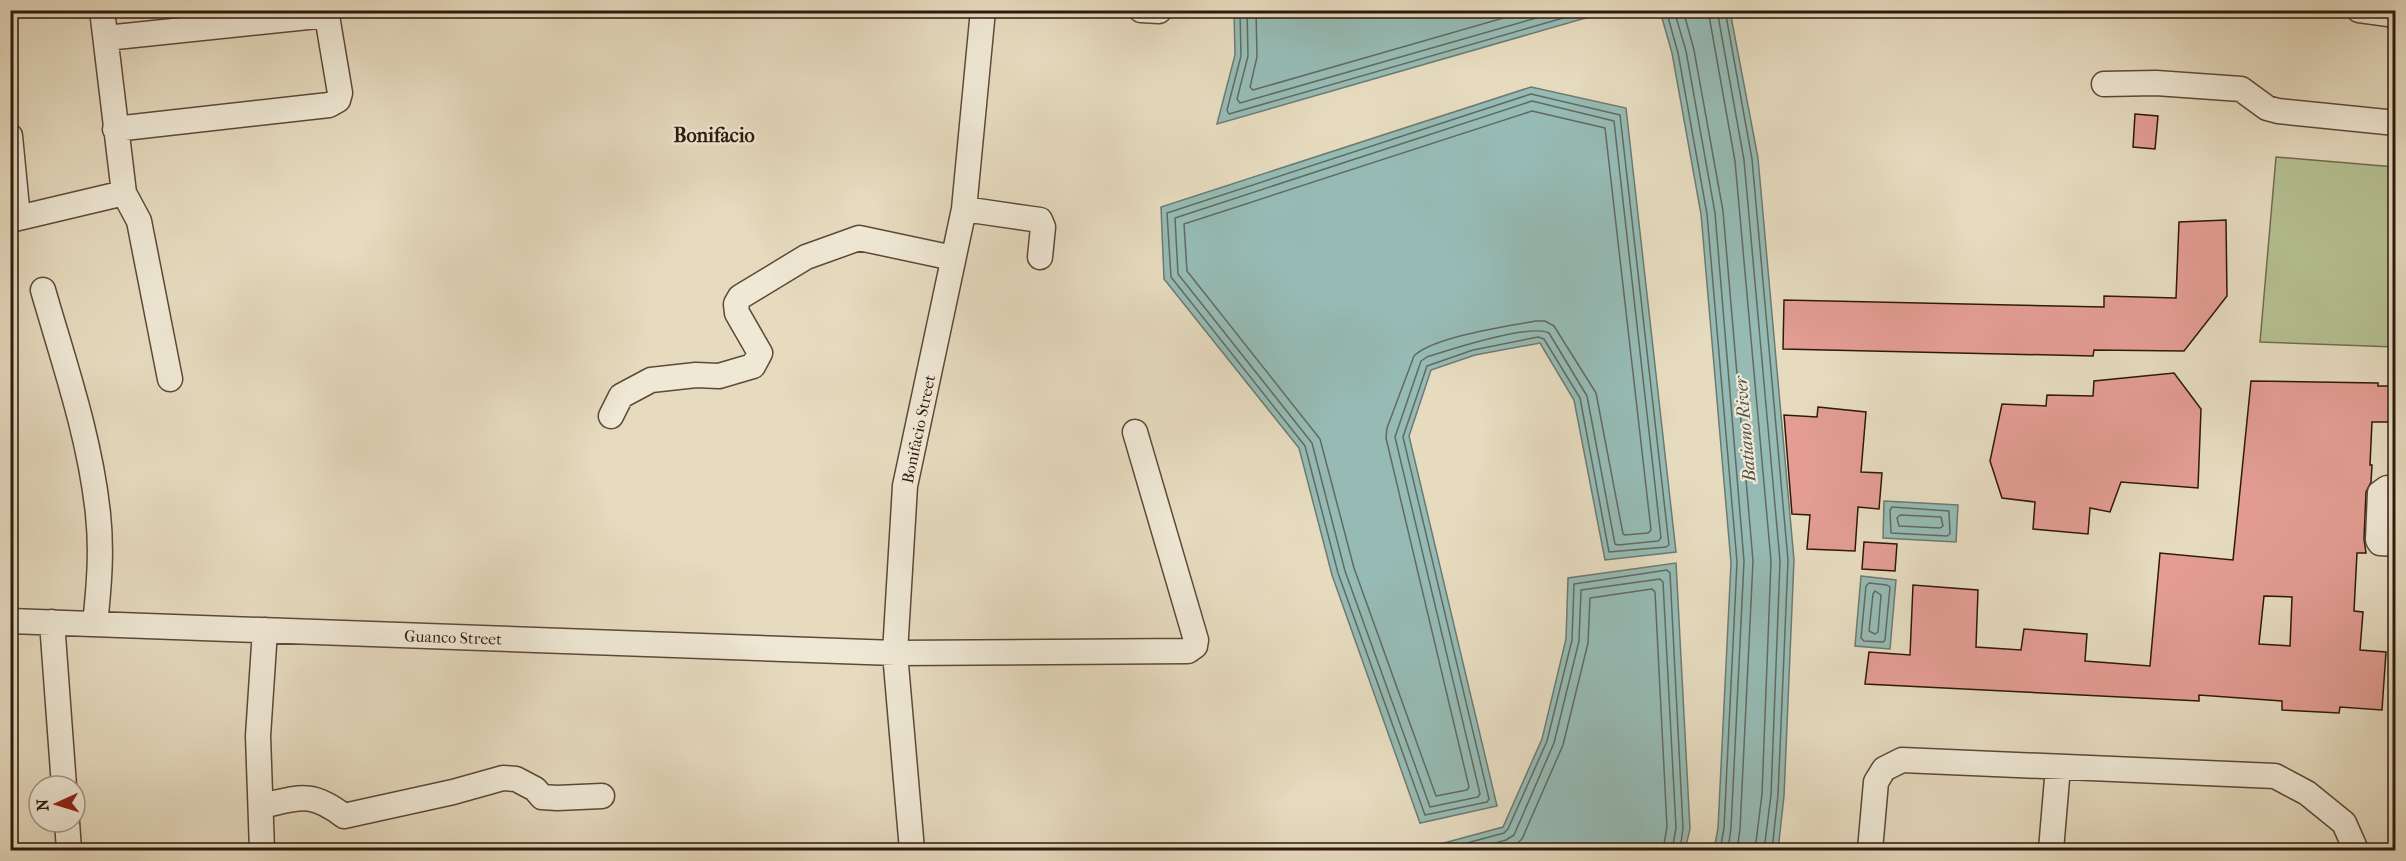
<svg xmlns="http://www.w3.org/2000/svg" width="2406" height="861" font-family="'IM FELL French Canon',serif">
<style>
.green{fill:#b5c092;stroke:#726c4f;stroke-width:1.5}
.water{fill:#96bbb5;stroke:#6d7a71;stroke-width:1.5}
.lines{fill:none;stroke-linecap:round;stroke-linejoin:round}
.shore{stroke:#626a60;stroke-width:1.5}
.building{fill:#e39d93;stroke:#2f180c;stroke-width:1.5;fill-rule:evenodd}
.minor-casing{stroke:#5d4939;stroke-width:27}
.minor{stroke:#efe8d5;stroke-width:24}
.labels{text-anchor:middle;stroke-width:4.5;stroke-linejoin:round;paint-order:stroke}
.street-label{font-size:16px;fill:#2f180c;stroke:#efe8d5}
.water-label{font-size:18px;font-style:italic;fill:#535147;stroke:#efe8d5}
.quarter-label{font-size:20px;font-weight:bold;fill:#2f180c;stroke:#efe8d5}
</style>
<rect width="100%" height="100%" fill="#e6dbbf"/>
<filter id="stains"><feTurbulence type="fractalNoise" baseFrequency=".00333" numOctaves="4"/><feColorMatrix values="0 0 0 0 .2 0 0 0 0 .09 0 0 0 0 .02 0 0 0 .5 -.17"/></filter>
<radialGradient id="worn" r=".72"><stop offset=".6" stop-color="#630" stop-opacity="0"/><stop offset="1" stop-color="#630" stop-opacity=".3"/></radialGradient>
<!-- green -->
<path class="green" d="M2276,157L2395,167V347L2260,342Z"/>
<!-- water -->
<path class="water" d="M1234,11L1602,10L1603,13L1217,124L1235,55Z
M1660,11H1730L1758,158L1794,560L1784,796L1778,850H1714L1718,828L1731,563L1701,214L1672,53Z
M1531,87L1626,108L1676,552L1605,560L1574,400L1540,343L1475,355L1431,370L1409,436L1497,806L1420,823L1332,575L1299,448L1164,279L1161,207Z
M1884,501L1958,505L1956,542L1883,538Z
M1676,563L1690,829L1685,850H1418L1503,827L1542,739L1566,639L1568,578Z
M1861,576L1896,580L1890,649L1855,646Z"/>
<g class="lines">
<!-- shore -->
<path class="shore" d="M1240,10L1241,56L1227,110L1229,114L1591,10
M1247,10L1248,56L1237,99L1240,103L1564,10
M1256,10L1257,57L1250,87L1253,90L1531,10
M1666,10L1678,53L1707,214L1737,562L1724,828L1720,850
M1674,10L1686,51L1715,213L1744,561L1731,828L1728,850
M1683,10L1694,50L1723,211L1753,561L1740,829L1737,850
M1708,10L1735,161L1771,561L1762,794L1755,850
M1717,10L1744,160L1780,561L1771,795L1764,850
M1725,10L1752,159L1788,560L1778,795L1772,850
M1531,94L1620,115L1669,545L1666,547L1609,552L1580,398L1544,339L1538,337L1473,350L1427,366L1403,437L1489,799L1487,802L1425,815L1338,573L1305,446L1171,277L1167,213Z
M1532,101L1614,121L1661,538L1658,541L1618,545L1615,544L1587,396L1549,333C1530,323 1449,350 1427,357L1421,361L1395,437L1480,794L1478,797L1430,807L1345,571L1312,443L1178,274L1175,218Z
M1532,111L1605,128L1651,530L1648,533L1625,535L1623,534L1596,393L1554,326L1545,321H1536C1508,326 1433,337 1414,356L1387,428L1386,438L1469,787L1467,790L1436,796L1354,568L1320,439L1187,271L1184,224Z
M1892,507L1949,511L1950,534L1947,536L1891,533L1890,510Z
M1900,515L1941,517L1943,526L1940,528L1899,526L1897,518Z
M1869,583L1887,585L1890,587L1885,640L1883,642L1864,641L1861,638L1866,586Z
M1875,591L1881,595L1878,632L1875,634L1869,631L1873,594Z
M1441,850L1504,833L1508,829L1547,741L1572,640L1574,584L1667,570L1670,573L1683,828L1680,850
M1469,850L1506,840L1514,835L1554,743L1579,641L1581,590L1660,579L1663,582L1676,828L1672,850
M1504,850L1513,847L1522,839L1563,745L1588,643L1590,598L1652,589L1655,592L1667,827L1663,850"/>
</g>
<!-- building -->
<path class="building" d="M2135,114L2158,116L2155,149L2133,147Z
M2226,220L2227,296L2184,351L2094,350L2093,356L1783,349L1784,300L2104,307V296L2176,298L2179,222Z
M2174,373L2201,409L2198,488L2121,482L2110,512L2090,508L2088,534L2033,529L2035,502L2002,498L1990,461L2002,404L2046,406L2047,395L2093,396L2094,381Z
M2251,381L2378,383V386H2396V422H2372L2370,465H2372L2371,482L2366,492L2364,539L2366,553H2357L2354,611L2363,612L2360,650L2386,652L2382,710L2340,707L2339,713L2282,710V701L2199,695V701L1865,684L1869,652L1910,655L1913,585L1978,590L1976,647L2021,650L2024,629L2087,634L2085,661L2150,666L2160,553L2233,560ZM2264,596L2292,597L2290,646L2259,644Z
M1818,407L1866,412L1861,472L1882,473L1879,509L1858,507L1855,551L1807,549L1810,515L1792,514L1784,415L1817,417Z
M1864,542L1897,544L1895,571L1862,569Z"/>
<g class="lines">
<defs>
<path id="minor" d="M102,10L124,193L139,221L170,379
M1141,10L1159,11
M2359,10L2396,15
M106,38L327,15
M2104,84L2156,83L2241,89L2267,108L2278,111L2396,123
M115,129L329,105L338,100L340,93L326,10
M10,136L18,218
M964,209L1040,220L1043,227L1040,257
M10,220L124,193
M43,290C64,363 90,437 98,514C102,551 99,587 95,624
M611,416L621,396L651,380L696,375L719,376L753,366L760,353L737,313L736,304L740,297L806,257L859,238L953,258
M2396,488H2387L2380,493L2378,540L2380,543L2396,544
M10,621L895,653L1188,651L1195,646L1196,640L1135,432
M52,622L64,786
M261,806C299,798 310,790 344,816L453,792L503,778L516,779L535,789L542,797L557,798L602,796
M67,822L69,850
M262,850L258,736L265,630
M912,850L895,653L905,486L964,209L983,10
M1870,850L1876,782L1884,769L1902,760L2275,776L2307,793L2344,823L2356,850
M2051,850L2058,767"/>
</defs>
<!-- minor casing -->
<use href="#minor" class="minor-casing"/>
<!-- minor -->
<use href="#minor" class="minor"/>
</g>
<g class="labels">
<!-- street labels -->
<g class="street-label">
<text transform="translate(918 429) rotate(-78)" y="6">Bonifacio Street</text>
<text transform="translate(453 637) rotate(2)" y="6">Guanco Street</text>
</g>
<!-- water labels -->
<g class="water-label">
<text transform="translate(1745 429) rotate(-95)" y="6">Batiano River</text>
</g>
<!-- quarter labels -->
<g class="quarter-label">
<text x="714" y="142">Bonifacio</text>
</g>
</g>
<!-- margin -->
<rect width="2406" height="861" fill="none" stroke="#e6dbbf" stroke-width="36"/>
<rect x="12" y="12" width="2382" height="837" fill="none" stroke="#2f180c" stroke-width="3"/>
<rect x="18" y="18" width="2370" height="825" fill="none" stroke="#2f180c" stroke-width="1.5"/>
<!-- north arrow -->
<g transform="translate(57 804) rotate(266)"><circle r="28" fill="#efe8d5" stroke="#a29585" stroke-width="1.5"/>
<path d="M0-4.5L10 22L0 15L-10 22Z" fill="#8f2418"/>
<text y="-9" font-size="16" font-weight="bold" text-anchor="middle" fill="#2f180c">N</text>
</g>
<rect width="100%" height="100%" filter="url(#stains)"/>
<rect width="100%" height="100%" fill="url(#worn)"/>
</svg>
